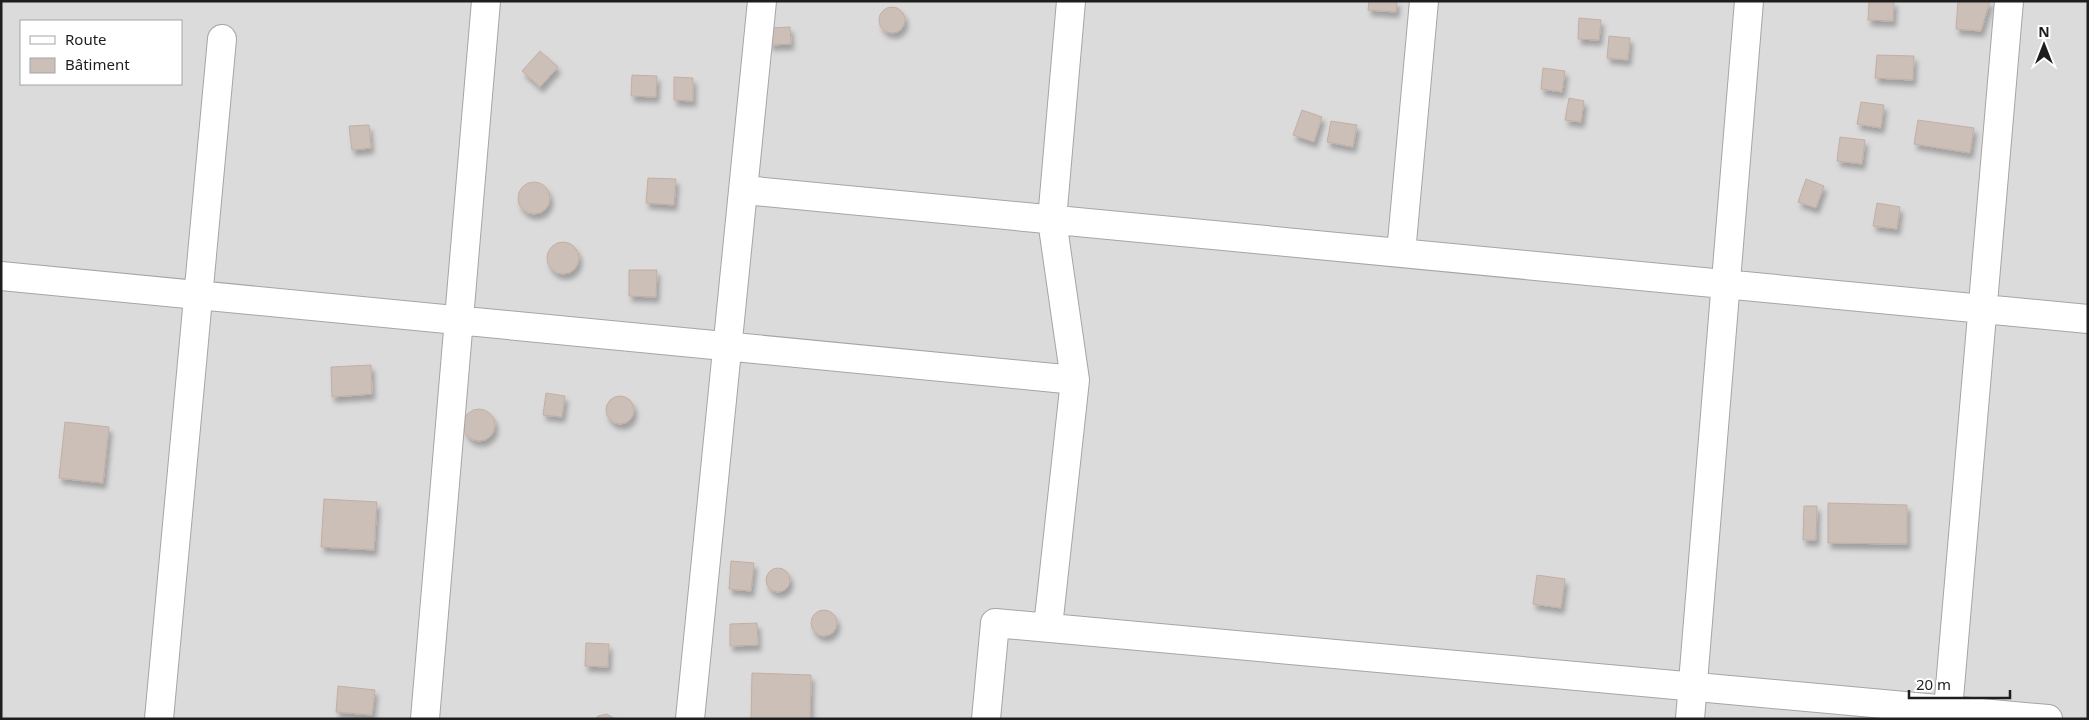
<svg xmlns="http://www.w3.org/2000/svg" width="2089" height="720" font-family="'Noto Sans',sans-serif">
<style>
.residential{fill:#dcdbdb;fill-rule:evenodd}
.building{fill:#ccbfb8;stroke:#c3aea3;filter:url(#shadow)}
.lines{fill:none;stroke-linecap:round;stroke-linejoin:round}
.minor-casing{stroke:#a5a5a5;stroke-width:30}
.minor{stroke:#fff;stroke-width:28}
</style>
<defs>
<filter id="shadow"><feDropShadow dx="3" dy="5.5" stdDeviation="2.5" flood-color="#0004"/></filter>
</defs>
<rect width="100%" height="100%" fill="#f0eae3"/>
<!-- residential -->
<path class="residential" d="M1,1H2088V719H1ZM21,21H181V84H21Z"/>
<!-- building -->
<path class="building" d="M1369,1H1397L1396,12L1368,10Z
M1869,1H1894L1893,21L1868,20Z
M1958,1H1990L1981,31L1956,29Z
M879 20a13 13 0 1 1 26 0a13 13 0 1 1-26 0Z
M1579,18L1601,20L1599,40L1578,39Z
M790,27L791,44L770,45L769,28Z
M1609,36L1630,38L1628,60L1607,58Z
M540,51L558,67L540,87L522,71Z
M1877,55L1914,56L1913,80L1875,78Z
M1543,68L1565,71L1562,92L1541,89Z
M632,75L657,76L656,97L631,96Z
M674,77L693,78V101L674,100Z
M1569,98L1584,101L1581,122L1565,120Z
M1861,102L1884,105L1881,128L1857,124Z
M1302,110L1322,117L1314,142L1293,135Z
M1918,120L1974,128L1970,153L1914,144Z
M1331,121L1357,125L1353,147L1327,142Z
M369,125L371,148L352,150L349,126Z
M1840,137L1865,140L1862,164L1837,161Z
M648,178L676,179L674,205L646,203Z
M1806,179L1824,186L1816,208L1798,202Z
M518 198a16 16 0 1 1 32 0a16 16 0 1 1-32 0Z
M1877,203L1900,207L1897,229L1873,226Z
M547 258a16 16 0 1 1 32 0a16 16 0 1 1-32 0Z
M629,270H657L656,297L629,296Z
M371,365L372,394L332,397L331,367Z
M546,393L565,396L562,417L543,415Z
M606 410a14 14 0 1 1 28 0a14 14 0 1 1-28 0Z
M463 425a16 16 0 1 1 32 0a16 16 0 1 1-32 0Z
M65,422L109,427L103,483L59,478Z
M324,499L377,502L374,550L321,547Z
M1828,503L1907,505V544L1828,543Z
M1804,506H1817L1816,540H1803Z
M731,561L754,563L751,591L729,589Z
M766 580a12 12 0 1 1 24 0a12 12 0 1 1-24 0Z
M1537,575L1565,579L1561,608L1533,604Z
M811 623a13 13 0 1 1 26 0a13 13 0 1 1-26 0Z
M757,623L758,645L730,646V624Z
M586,643L609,644L608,667L585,666Z
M752,673L811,675L810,719H751Z
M338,686L375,690L372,715L336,712Z
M607,714L615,719H595L598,716Z"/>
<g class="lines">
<defs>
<path id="minor" d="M744,190L2088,319
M1401,253L1424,1
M1,276L1075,380
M1048,627L1075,380L1052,220L1071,1
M1948,710L2009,1
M159,719L222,39
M425,719L486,1
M690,719L762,1
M986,719L995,623L2048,719
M1690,719L1749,1"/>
</defs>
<!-- minor casing -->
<use href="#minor" class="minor-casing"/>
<!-- minor -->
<use href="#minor" class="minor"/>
</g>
<!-- border -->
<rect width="2089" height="720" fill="none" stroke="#1e1e1e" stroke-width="5"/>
<!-- legend -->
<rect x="20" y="20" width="162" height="65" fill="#ffffff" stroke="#a5a5a5"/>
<rect x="30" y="36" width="25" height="8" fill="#ffffff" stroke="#a5a5a5"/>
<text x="65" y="45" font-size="15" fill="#1e1e1e">Route</text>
<rect x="30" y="58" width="25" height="15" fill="#ccbfb8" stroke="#a5a5a5"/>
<text x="65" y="70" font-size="15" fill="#1e1e1e">Bâtiment</text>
<!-- north arrow -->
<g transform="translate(2044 45)" stroke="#ffffff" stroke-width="4" paint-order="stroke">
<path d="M0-4L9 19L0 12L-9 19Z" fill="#1e1e1e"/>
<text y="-8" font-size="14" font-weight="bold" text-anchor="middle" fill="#1e1e1e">N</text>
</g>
<!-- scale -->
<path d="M1909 690v8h101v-8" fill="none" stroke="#1e1e1e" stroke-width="2.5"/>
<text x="1916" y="690" font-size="15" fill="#1e1e1e" stroke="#ffffff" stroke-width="4" paint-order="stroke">20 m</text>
</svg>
